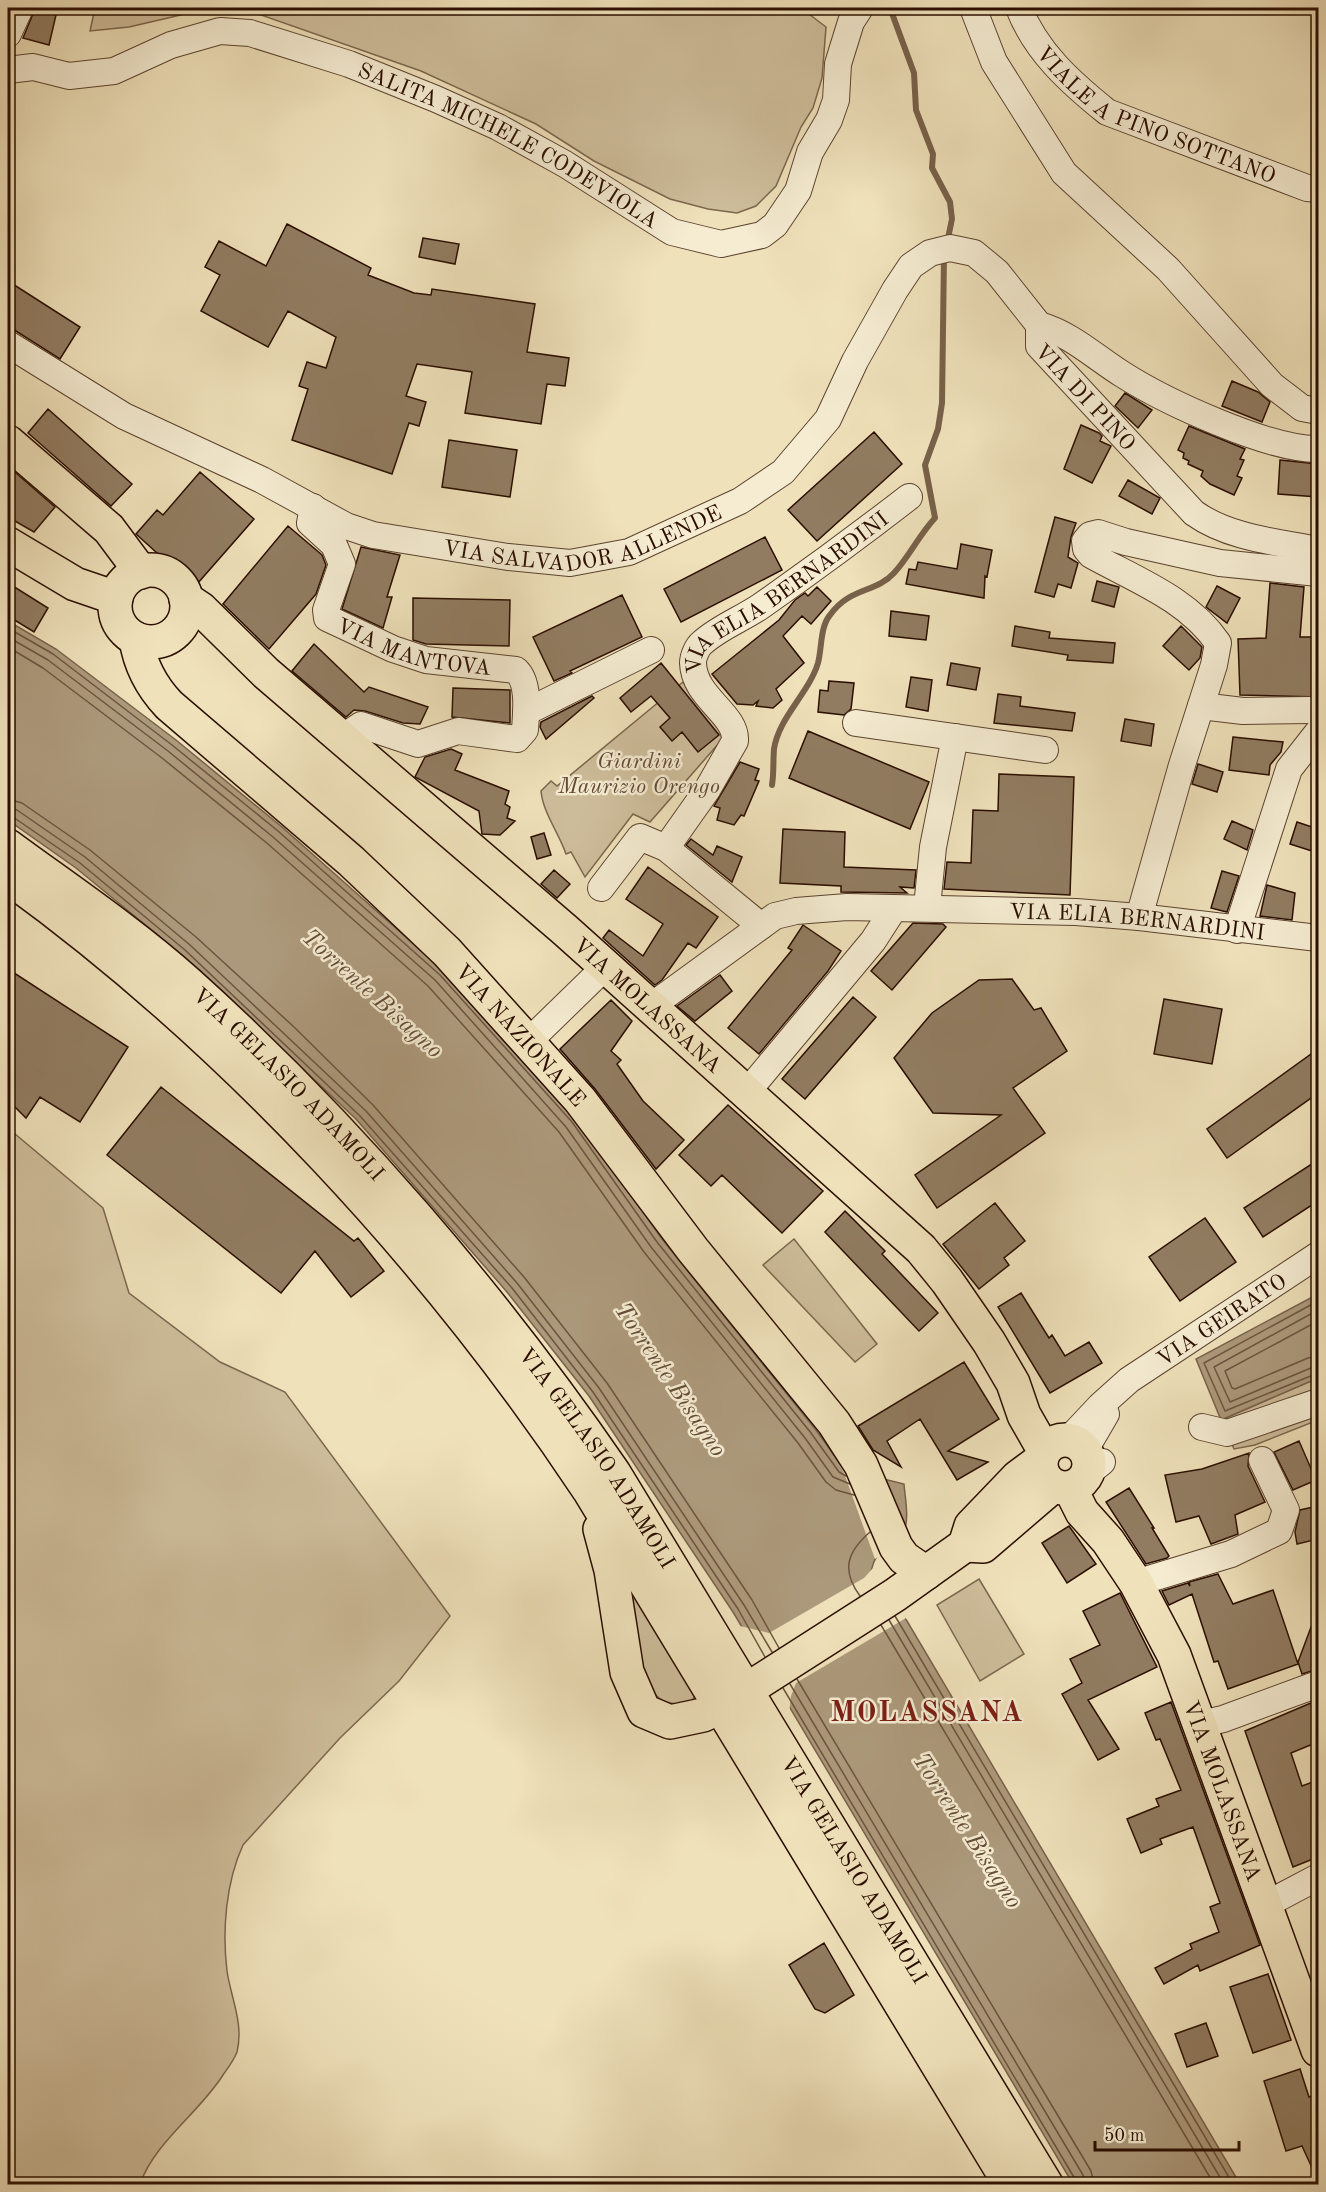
<svg xmlns="http://www.w3.org/2000/svg" width="1326" height="2192" font-family="'Old Standard TT',serif">
<style>
.green{fill:#cebd9b;stroke:#7c664e;stroke-width:1.5}
.water{fill:#ac997b;stroke:#78614a;stroke-width:1.5}
.pier{fill:#efe1ba}
.lines{fill:none;stroke-linecap:round;stroke-linejoin:round}
.shore{stroke:#6c543e;stroke-width:1.5}
.stream{stroke:#78614a;stroke-width:6}
.building{fill:#917c61;stroke:#2b0e01;stroke-width:1.5}
.minor-casing{stroke:#5c432f;stroke-width:28}
.major-casing{stroke:#2b0e01;stroke-width:36}
.minor{stroke:#f5ecd2;stroke-width:26}
.major{stroke:#efe1ba;stroke-width:33}
.labels{text-anchor:middle;stroke-width:5;stroke-linejoin:round;paint-order:stroke}
.street-label{font-size:22px;fill:#2b0e01;stroke:#f5ecd2}
.park-label{font-size:22px;font-style:italic;fill:#644b37;stroke:#f5ecd2}
.water-label{font-size:24px;font-style:italic;fill:#654d38;stroke:#f5ecd2}
.district-label{font-size:28px;font-weight:bold;letter-spacing:1.5px;fill:#7a1f14;stroke:#f5ecd2}
</style>
<rect width="100%" height="100%" fill="#efe1ba"/>
<filter id="stains"><feTurbulence type="fractalNoise" baseFrequency=".00333" numOctaves="4"/><feColorMatrix values="0 0 0 0 .2 0 0 0 0 .09 0 0 0 0 .02 0 0 0 .5 -.17"/></filter>
<radialGradient id="worn" r=".72"><stop offset=".6" stop-color="#630" stop-opacity="0"/><stop offset="1" stop-color="#630" stop-opacity=".3"/></radialGradient>
<!-- green -->
<path class="green" d="M95,8H801L826,27L822,78L813,108L801,127L776,186L756,206L737,213L708,209L670,199L594,161L536,124L421,71L241,8L185,14L129,27L90,31Z
M683,682L727,734L650,822L633,814L585,877L571,852L566,854C559,833 543,813 541,791L551,781L557,786Z
M8,1128L103,1208L129,1293L220,1362L285,1392L450,1616L399,1681L340,1738L243,1845C226,1882 222,1930 227,1971C231,1998 244,2024 237,2052C234,2060 228,2068 223,2075C199,2113 155,2142 140,2184H8Z
M794,1239L877,1344L855,1362L763,1265Z
M1318,1378V1420L1255,1445L1234,1449L1221,1420Z
M626,1575L695,1696L691,1702C646,1714 641,1667 636,1635C633,1615 629,1595 626,1575Z
M979,1579L1024,1654L980,1681L937,1605Z"/>
<!-- water -->
<path class="water" d="M8,621L56,649L176,740L282,827L444,971L577,1118L662,1239L816,1430L844,1469L904,1484C905,1498 910,1521 903,1533C891,1551 875,1546 871,1573L907,1621L1240,2184H1073L733,1612L589,1396L507,1292L356,1119L182,955L76,868L8,820Z
M1318,1294V1378L1221,1420L1196,1359Z"/>
<!-- pier -->
<path class="pier" d="M819,1428L846,1466L885,1553L875,1559L844,1473Z
M874,1567V1572L906,1618L796,1683L791,1696L789,1714L740,1626L769,1633L864,1578Z"/>
<g class="lines">
<!-- shore -->
<path class="shore" d="M8,628L53,654L172,745L278,831L440,975L572,1122L657,1242L811,1433L839,1472L846,1476
M8,637L48,660L168,751L273,837L435,980L566,1127L651,1247L805,1438L833,1477L850,1484
M8,647L43,668L162,758L268,844L428,986L559,1132L644,1252L798,1443L826,1482L836,1490L854,1495
M8,799L22,803L90,850L196,937L294,1027L373,1105L524,1277L607,1383L752,1600L779,1648
M8,808L17,810L85,857L190,945L366,1111L517,1283L599,1388L744,1605L772,1652
M8,816L13,817L80,863L185,950L360,1116L512,1288L593,1392L738,1609L765,1657
M1318,1301L1204,1363L1225,1411L1318,1373
M1318,1310L1214,1367L1230,1402L1318,1365
M1318,1321L1225,1371L1232,1388L1235,1389L1308,1358L1318,1356
M860,1596C841,1570 847,1552 870,1532
M895,1616L1233,2184
M889,1620L1224,2184
M881,1625L1214,2184
M797,1679L1091,2171L1094,2184
M790,1684L1083,2175L1085,2184
M783,1688L1078,2184"/>
<!-- stream -->
<path class="stream" d="M890,8L914,73L916,110L933,154L932,168L950,202L952,219L947,243
M772,785C774,773 773,761 774,749C779,717 809,693 818,663C822,648 820,627 830,615C850,587 876,593 894,573C909,557 919,535 935,518L925,465L938,429L942,403L944,256"/>
</g>
<!-- building -->
<path class="building" d="M35,9L56,15L49,45L23,38Z
M287,224L371,268L368,275L414,293L431,295L432,289L535,304L527,352L569,358L565,386L547,384L541,424L465,413L472,372L417,364L406,396L426,402L419,426L409,423L392,474L292,440L308,389L299,386L307,362L326,368L336,337L288,311L268,347L201,311L220,275L205,267L219,241L266,266Z
M423,238L459,244L455,264L419,257Z
M8,281L80,327L60,359L8,326Z
M1232,381L1258,392L1270,402L1262,422L1222,406Z
M1125,393L1152,410L1138,428L1115,406Z
M48,409L132,484L111,506L28,433Z
M1081,425L1099,433L1102,436L1100,441L1111,446L1092,483L1064,469Z
M1189,426L1245,449L1240,459L1244,460L1237,476L1242,478L1234,495L1210,484L1201,476L1203,471L1188,464L1189,461L1183,458L1184,453L1178,450Z
M874,432L902,464L817,541L788,510Z
M449,440L517,450L510,497L442,487Z
M1280,460L1318,464V497L1278,494Z
M8,466L55,507L34,532L8,517Z
M200,472L254,519L197,584L187,580L136,534L157,510L163,515Z
M1128,480L1160,498L1152,514L1119,496Z
M1055,517L1076,523L1071,537L1068,557L1078,563L1071,588L1058,584L1054,597L1035,592Z
M288,526L322,555L326,565L316,594L269,649L223,604Z
M765,537L782,570L681,622L664,589Z
M961,544L992,550L987,577L985,576L984,598L906,584L909,569L916,570L918,562L957,569Z
M361,547L400,555L387,597H392L383,628L342,609Z
M1097,581L1119,587L1114,607L1092,601Z
M8,583L48,608L34,632L8,616Z
M1270,583L1304,587L1300,637H1318V697L1240,695L1238,639L1266,638Z
M1217,586L1240,598L1227,623L1206,607Z
M817,587L831,601L811,624L802,616L783,636L804,663L776,689L782,700L773,708L756,706L758,701L753,705L737,704L712,674L779,620L795,600L805,593L808,596Z
M622,595L642,637L570,671L572,673L554,681L533,637Z
M413,598L510,600L509,646L426,644L413,640Z
M891,611L929,616L926,640L889,636Z
M1015,626L1050,632L1049,638L1115,643L1113,663L1067,660L1068,655L1012,646Z
M1181,626L1202,647L1200,658L1189,670L1163,646Z
M314,644L364,692L369,687L428,707L420,724L403,723L365,711L354,710L346,717L292,671Z
M661,663L719,735L698,752L682,732L672,741L660,727L670,718L651,696L631,712L620,698Z
M951,663L980,668L976,690L947,685Z
M911,677L932,680L928,711L906,707Z
M829,681L854,683L851,709L844,715L818,712L820,690L828,691Z
M453,688L510,690V723L452,717Z
M998,694L1021,697L1020,706L1075,713L1072,731L994,723Z
M592,696L594,698L546,739L540,727L541,722Z
M1125,719L1154,724L1151,746L1121,741Z
M808,731L929,782L910,829L789,778Z
M1233,737L1283,742L1281,752L1270,765L1269,775L1229,770Z
M451,749L462,754L455,770L509,791L505,804L510,807L507,818L515,821L500,835L482,834L479,811L415,777L425,757Z
M740,762L759,769L755,780L759,781L744,816L741,815L734,825L717,820L720,808L714,806Z
M1198,764L1223,772L1217,792L1192,784Z
M999,774L1074,777L1070,895L944,889L947,862L971,863L973,810L998,811Z
M1232,821L1253,830L1247,850L1224,839Z
M1297,822L1318,829V853L1290,844Z
M783,829L845,832L844,867L916,870L914,888L900,887L907,893L841,892V886L780,883Z
M544,833L551,855L537,859L531,837Z
M691,839L713,855L717,846L742,857L732,882L686,845Z
M648,867L718,917L696,948L688,943L662,980L655,985L603,938L609,930L643,956L663,924L626,899Z
M554,870L570,884L557,898L541,884Z
M1222,871L1239,876L1227,912L1211,908Z
M1267,885L1295,893L1292,920L1260,916Z
M913,923L943,924L946,927L892,990L871,971Z
M803,925L841,951L828,971L759,1054L728,1028L792,950L788,948Z
M8,969L128,1047L80,1122L40,1097L26,1118L8,1100Z
M720,975L732,991L695,1021L677,1006Z
M1012,979L1034,1010L1041,1008L1067,1051L1013,1088L1045,1133L937,1208L915,1175L1001,1115L933,1113L894,1058L932,1013L979,980Z
M853,997L876,1017L805,1099L782,1079Z
M1164,999L1222,1009L1212,1064L1154,1054Z
M611,1000L632,1021L611,1051L621,1060L617,1064L643,1101L684,1140L656,1169L595,1089L560,1049Z
M1318,1049V1093L1227,1158L1207,1129Z
M161,1087L354,1241L358,1238L384,1271L351,1297L315,1251L281,1293L107,1155Z
M728,1105L823,1191L782,1233L722,1175L711,1186L679,1155Z
M1318,1160V1201L1263,1237L1244,1208Z
M995,1203L1025,1241L1004,1258L1009,1265L979,1289L943,1244Z
M845,1211L885,1251L882,1254L938,1313L919,1331L825,1232Z
M1205,1218L1236,1262L1180,1301L1149,1257Z
M1021,1293L1049,1338L1052,1335L1065,1356L1089,1342L1102,1363L1050,1393L998,1307Z
M964,1362L999,1419L948,1451L988,1462L957,1480L920,1419L887,1441L901,1467L873,1450L858,1426Z
M1299,1441L1316,1480L1293,1490L1274,1452Z
M1249,1453L1248,1466L1265,1502L1235,1515L1238,1534L1211,1544L1199,1516L1176,1522L1165,1475L1202,1469Z
M1129,1488L1154,1528H1152L1169,1556L1167,1558L1146,1564L1106,1502Z
M1318,1506V1539L1297,1544L1295,1532L1300,1510Z
M1069,1526L1096,1564L1067,1583L1042,1543Z
M1218,1574L1233,1604L1273,1590L1298,1664L1228,1689L1218,1661L1214,1662L1192,1594L1169,1605L1162,1591L1188,1583L1190,1586L1189,1582Z
M1120,1593L1157,1667L1088,1700L1119,1749L1098,1760L1062,1694L1082,1683L1070,1659L1100,1645L1083,1611Z
M1317,1611L1318,1669L1302,1674L1298,1662Z
M1318,1700V1742L1291,1753L1302,1786L1318,1780V1857L1293,1867L1245,1731Z
M1171,1702L1260,1945L1200,1971L1198,1965L1164,1984L1155,1968L1192,1949L1190,1944L1219,1932L1210,1907L1220,1903L1193,1827L1160,1839L1162,1844L1141,1853L1127,1819L1159,1806L1156,1799L1181,1790L1160,1739L1156,1740L1145,1713Z
M824,1943L854,1995L825,2013L815,2009L789,1965Z
M1268,1974L1291,2040L1253,2053L1230,1987Z
M1206,2023L1218,2056L1187,2067L1175,2034Z
M1300,2069L1309,2097L1318,2094V2181L1302,2146L1286,2151L1264,2081Z"/>
<g class="lines">
<defs>
<g id="minor">
<path d="M973,8L994,62L1064,173L1168,269L1272,385L1302,408L1318,411"/>
<path id="s1" d="M1019,8C1036,52 1071,83 1107,112L1307,188L1318,189"/>
<path d="M8,34L20,8"/>
<path id="s2" d="M8,70L33,67L69,76L114,71L171,45L220,31L250,33L349,64L436,99L498,127L565,164L672,232L721,244L762,235L775,225L798,191L810,152L829,120L836,100L838,64L851,22L860,8"/>
<path id="s3" d="M1039,325V346L1194,513C1229,538 1277,542 1318,550"/>
<path d="M1039,325C1071,334 1095,357 1122,374C1164,401 1269,450 1318,449"/>
<path id="s4" d="M8,344L124,416L262,480L346,526L373,535L508,557L570,563L629,552L740,501L783,472L828,419L855,361L895,290L911,266L930,253L950,248L974,253L997,272L1039,325"/>
<path id="s5" d="M313,507L310,523L334,545L342,564L326,610L327,618L393,649L426,660L516,670C530,683 526,713 525,730L517,739L458,731L418,744L361,725L343,737"/>
<path d="M1201,706L1243,711L1312,710"/>
<path d="M526,712L651,650"/>
<path d="M856,723L1045,750"/>
<path id="s6" d="M666,848L707,790L735,741C737,714 694,698 693,663C693,657 697,647 702,643C718,628 742,619 761,606C811,571 860,535 909,497"/>
<path d="M601,888L640,837L666,848L761,926"/>
<path d="M927,907L933,847L955,737"/>
<path d="M1139,917L1182,765L1214,665L1218,643C1188,599 1136,580 1091,555L1086,549L1085,541L1090,535L1098,533L1126,542L1220,563L1318,573"/>
<path d="M1237,930L1289,769L1318,732"/>
<path id="s7" d="M650,1007L775,916L796,911L847,907L1076,912L1139,917L1318,938"/>
<path d="M528,1042L605,967"/>
<path d="M747,1092L873,941L893,910"/>
<path d="M1202,1427L1227,1433L1318,1402"/>
<path id="s8" d="M1068,1440L1100,1406L1129,1380L1318,1255"/>
<path d="M1085,1450L1106,1414"/>
<path d="M1087,1474L1102,1462"/>
<path d="M1136,1583L1231,1554L1279,1531L1286,1510L1262,1460"/>
<path d="M1201,1724L1223,1719L1318,1684"/>
<path d="M1267,1904L1318,1877"/>
</g>
<g id="major">
<path d="M8,442L109,529L141,572"/>
<path d="M8,544L75,584L116,598"/>
<circle cx="151" cy="606" r="36"/>
<path id="s9" d="M186,599L201,609L266,673L565,930L921,1249L947,1281L989,1342L1013,1383L1024,1415L1044,1450"/>
<path id="s10" d="M136,639C140,665 151,686 169,705L351,861L447,952L580,1100L693,1250L834,1423L861,1465L896,1547L904,1558L926,1573"/>
<path id="s11" d="M8,846C68,890 132,933 188,983C347,1126 493,1297 614,1473L1046,2184"/>
<path d="M8,877C232,1039 436,1260 589,1490L1010,2184"/>
<circle cx="1065" cy="1464" r="24"/>
<path id="s12" d="M1070,1488L1082,1512L1108,1541L1136,1583L1174,1655L1318,2050"/>
<path d="M600,1529L611,1570L627,1672L644,1711L670,1722L703,1715L720,1707L895,1595L965,1545L971,1526L1018,1477L1041,1460"/>
<path d="M965,1545L983,1546L1053,1486"/>
</g>
</defs>
<!-- minor casing -->
<use href="#minor" class="minor-casing"/>
<!-- major casing -->
<use href="#major" class="major-casing"/>
<!-- minor -->
<use href="#minor" class="minor"/>
<!-- major -->
<use href="#major" class="major"/>
</g>
<g class="labels">
<!-- street labels -->
<g class="street-label">
<text dy="8" stroke="none"><textPath href="#s1" startOffset="182">VIALE A PINO SOTTANO</textPath></text>
<text dy="8" stroke="none"><textPath href="#s2" startOffset="534">SALITA MICHELE CODEVIOLA</textPath></text>
<text dy="8" stroke="none"><textPath href="#s3" startOffset="90">VIA DI PINO</textPath></text>
<text dy="8" stroke="none"><textPath href="#s4" startOffset="628">VIA SALVADOR ALLENDE</textPath></text>
<text dy="8" stroke="none"><textPath href="#s6" startOffset="336">VIA ELIA BERNARDINI</textPath></text>
<text dy="8" stroke="none"><textPath href="#s5" startOffset="219">VIA MANTOVA</textPath></text>
<text dy="8" stroke="none"><textPath href="#s7" startOffset="518">VIA ELIA BERNARDINI</textPath></text>
<text dy="8" stroke="none"><textPath href="#s9" startOffset="615">VIA MOLASSANA</textPath></text>
<text dy="8" stroke="none"><textPath href="#s10" startOffset="558">VIA NAZIONALE</textPath></text>
<text dy="8" stroke="none"><textPath href="#s11" startOffset="369">VIA GELASIO ADAMOLI</textPath></text>
<text dy="8" stroke="none"><textPath href="#s8" startOffset="196">VIA GEIRATO</textPath></text>
<text dy="8" stroke="none"><textPath href="#s11" startOffset="855">VIA GELASIO ADAMOLI</textPath></text>
<text dy="8" stroke="none"><textPath href="#s12" startOffset="342">VIA MOLASSANA</textPath></text>
<text dy="8" stroke="none"><textPath href="#s11" startOffset="1341">VIA GELASIO ADAMOLI</textPath></text>
</g>
<!-- park labels -->
<g class="park-label">
<text x="639" y="768">Giardini<tspan x="639" dy="25">Maurizio Orengo</tspan></text>
</g>
<!-- water labels -->
<g class="water-label">
<text transform="translate(373 993) rotate(42)" y="8">Torrente Bisagno</text>
<text transform="translate(671 1379) rotate(56)" y="8">Torrente Bisagno</text>
<text transform="translate(968 1830) rotate(57)" y="8">Torrente Bisagno</text>
</g>
<!-- district labels -->
<g class="district-label">
<text x="927" y="1721">MOLASSANA</text>
</g>
</g>
<!-- margin -->
<rect width="1326" height="2192" fill="none" stroke="#efe1ba" stroke-width="30"/>
<rect x="9" y="9" width="1308" height="2174" fill="none" stroke="#2b0e01" stroke-width="3"/>
<rect x="15" y="15" width="1296" height="2162" fill="none" stroke="#2b0e01" stroke-width="1.5"/>
<!-- scale -->
<path d="M1095 2141v9h144v-9" fill="none" stroke="#2b0e01" stroke-width="3"/>
<text x="1104" y="2141" font-size="18" fill="#2b0e01" stroke="#f5ecd2" stroke-width="4.5" paint-order="stroke">50 m</text>
<rect width="100%" height="100%" filter="url(#stains)"/>
<rect width="100%" height="100%" fill="url(#worn)"/>
</svg>
